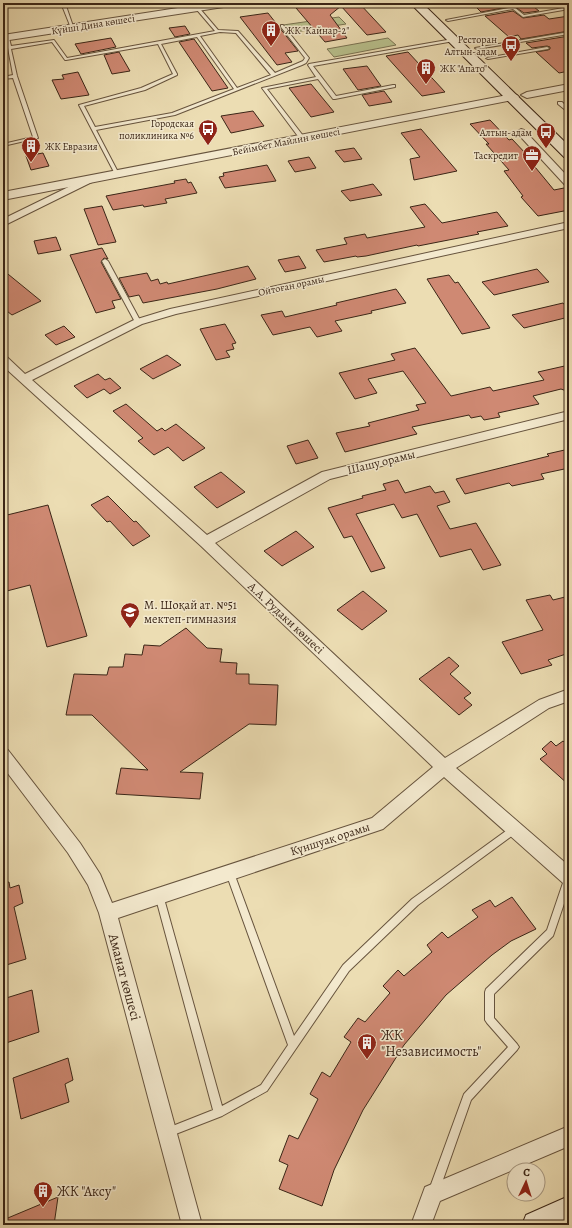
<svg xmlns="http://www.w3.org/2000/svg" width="572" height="1228" font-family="Alegreya,serif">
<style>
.green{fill:#b8c08c;stroke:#7a7352}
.building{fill:#cf8973;stroke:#3b2617}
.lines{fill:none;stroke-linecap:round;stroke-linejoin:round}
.service-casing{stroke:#67543e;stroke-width:2}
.minor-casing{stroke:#67543e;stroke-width:2}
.tertiary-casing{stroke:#67543e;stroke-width:2}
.secondary-casing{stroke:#3b2617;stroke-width:2}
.service{fill:#f3e9ce;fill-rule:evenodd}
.minor{fill:#f3e9ce;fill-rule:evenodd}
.tertiary{fill:#f3e9ce;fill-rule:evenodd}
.secondary{fill:#f3e9ce;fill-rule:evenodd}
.labels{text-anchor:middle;stroke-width:3;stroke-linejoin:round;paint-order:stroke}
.far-street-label{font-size:10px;fill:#3b2617;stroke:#f3e9ce}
.far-poi-label{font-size:10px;fill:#3b2617;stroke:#f3e9ce;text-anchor:end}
.street-label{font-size:12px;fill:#3b2617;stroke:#f3e9ce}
.poi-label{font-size:12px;fill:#3b2617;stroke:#f3e9ce;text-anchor:start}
.near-street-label{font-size:14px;fill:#3b2617;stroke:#f3e9ce}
.near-poi-label{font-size:14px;fill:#3b2617;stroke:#f3e9ce;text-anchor:start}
</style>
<rect width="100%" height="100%" fill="#ecddb3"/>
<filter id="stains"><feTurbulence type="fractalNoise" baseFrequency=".005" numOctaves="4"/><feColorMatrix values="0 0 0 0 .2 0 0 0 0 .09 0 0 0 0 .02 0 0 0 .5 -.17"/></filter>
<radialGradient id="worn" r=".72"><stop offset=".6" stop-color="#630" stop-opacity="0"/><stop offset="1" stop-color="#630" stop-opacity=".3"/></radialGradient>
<!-- green -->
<path class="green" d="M339,17L346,24L289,33L283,25Z
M388,38L396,45L334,57L327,49Z"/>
<!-- building -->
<path class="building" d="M327,3H359L386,32L367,35L341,6L330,15L347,38L325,42L296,8Z
M474,3H529L539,11L524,13L514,6L481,12L475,6H478Z
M513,11L523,18L544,15L549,19L569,16V31L521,39L518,35L509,37L485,16Z
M268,13L298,51L285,53L292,62L277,65L240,17Z
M185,26L190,34L175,37L169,28Z
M569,36V71L559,73L536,52L548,50L550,49V47L547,46L532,48L526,43Z
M111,38L116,47L81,54L75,44Z
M194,39L199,46L228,88L212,91L179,42Z
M119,52L130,71L112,74L104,55Z
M408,52L445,92L422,96L386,56Z
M367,66L381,86L358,90L343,69Z
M78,72L89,95L61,99L52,80L64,79L62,75Z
M311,84L334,112L311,117L289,88Z
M384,91L392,102L369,106L362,95Z
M253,111L264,126L231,133L221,116Z
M490,120L509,140L512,139L527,155L526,156L554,190L564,188L569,194V210L538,216L521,197L523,196L504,171L509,170L486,144H489L470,124Z
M421,129L457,171L414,180L410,159L420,157L401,133Z
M354,148L362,159L344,162L335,151Z
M43,153L49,166L31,170L26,156Z
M309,157L316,168L295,172L288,161Z
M267,165L276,181L225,188L219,177L224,176L223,173Z
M186,179L188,183L191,182L197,193L165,199L167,203L144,207L143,205L113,210L106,196L175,183L174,181Z
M373,184L382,195L350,201L341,191Z
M425,204L442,223L497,212L508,226L477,232L479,234L418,246L417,245L366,256L357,257L356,256L324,262L316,250L347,244L344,238L365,234L367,238L425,227L410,207Z
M102,206L116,242L98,245L84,209Z
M56,237L61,250L38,254L34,241Z
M102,248L108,259L104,258L101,262L121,299L112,301L115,308L96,313L70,255Z
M299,256L306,268L285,272L278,260Z
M248,266L256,279L217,289L143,303L139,295L129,297L119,278L147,273L151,281L158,279L160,284L167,282L168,284Z
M537,269L549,282L494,295L482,282Z
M3,270L41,301L12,315L3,308Z
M449,275L455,283L458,282L490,328L462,334L427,279Z
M396,289L406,303L371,311L372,313L335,321L342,331L317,337L310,327L273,335L261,315L282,311L285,317L337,305L336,303Z
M563,303L569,310V317L524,328L512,315Z
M225,324L236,343L232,344L234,349L226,351L230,357L216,360L200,329Z
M64,326L75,337L56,345L45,335Z
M415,348L451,396L490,387L493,391L544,380L538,372L569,365V392L561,389L533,396L539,404L498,413L500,417L484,420L481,416L471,418L469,415L412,427L417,434L345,452L336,433L370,426L368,423L419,410L416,405L426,403L403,371L368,379L377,393L355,399L339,373L395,360L391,354Z
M167,355L181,365L153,379L140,369Z
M98,374L105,380L110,378L121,388L110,394L104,389L87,398L74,386Z
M126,404L157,431L162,428L165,431L176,424L205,448L183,461L168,447L154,455L138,441L143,438L113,411Z
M308,440L318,458L296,464L287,446Z
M569,449V468L541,474L544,479L512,486L509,483L465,494L456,479L549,456L547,454Z
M221,472L245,492L217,508L194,487Z
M398,480L405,493L430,486L435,493L444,491L450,502L437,506L450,529L476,523L501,565L483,570L471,549L440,557L417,514L402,518L394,504L356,514L385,568L371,572L352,536L344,538L328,508L363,498L362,496L386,490L383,484Z
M108,496L134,522L136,521L150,536L133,546L110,521L107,522L91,505Z
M48,505L87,636L47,647L30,585L3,592V516Z
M296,531L314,547L282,566L264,551Z
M363,591L387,611L362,630L337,610Z
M550,595L553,600L569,596V653L548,660L552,665L521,674L502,642L543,630L526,600Z
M186,628L207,648L222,649L220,662L237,663L236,674H249V684L278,685L276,725L249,724L180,772L203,773L200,799L116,794L121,768L148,770L92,715H66L74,674L107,675L109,667H123L125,654L142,655L144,645L160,646Z
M449,657L459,666L450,674L471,693L464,698L472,705L459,715L419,679Z
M551,741L556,746L563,741L569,746V785L540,759L547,754L542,749Z
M9,882L10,888L19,885L23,903L14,907L26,959L3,966V883Z
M512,897L536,929L511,941L492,955L446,995L404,1045L363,1110L334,1170L322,1206L279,1189L288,1165L279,1161L289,1135L298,1139L318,1099L310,1094L322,1072L330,1077L351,1042L344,1037L358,1018L365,1022L390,993L383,986L398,970L404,976L432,952L427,945L442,932L448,938L478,917L472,910L490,900L495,907Z
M32,990L39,1032L3,1044V999Z
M68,1058L73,1080L65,1084L69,1102L21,1119L13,1078Z
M58,1197L54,1225H3V1220Z"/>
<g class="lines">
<defs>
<path id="service" d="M3,3H7L3,4Z
M61,3H65L74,29L71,28Z
M191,3H195L218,30L238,31L275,73L303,61L305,58L281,27V25H283L309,58L306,63L302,65L175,115L96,130L119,174L117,175L115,174L79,105L141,88L173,74L158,44L66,60H65L52,42L11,49L17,76L38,138L3,146V144L33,137L13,78L3,79V77L13,75L6,37L9,38L11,46L54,40L67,58L215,31ZM220,32L236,33L271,75L237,88L200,36ZM197,37L234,89L172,113L95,127L84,106L145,90L177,75V74L161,44Z
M514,7L524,15L569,7V9L523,17L513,9L448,21L446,20Z
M569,32V34L477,49L475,48Z
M453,39H454V41L313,66L336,96L393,85H395V87L335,99H333L318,79L267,89L304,137V139H300L262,88L316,77L308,65L309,64Z
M547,47L549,48L548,49L488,59L486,58Z
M558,102H562L569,109V113L558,104Z
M105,259L108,261L141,322L140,323H136L135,322L102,261Z
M514,825L517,826L518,829L517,832L418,905L349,971L267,1091L222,1116L168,1137L165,1135L163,1132L165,1129L213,1110L155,895L156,892L159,891L162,892L163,895L222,1106L261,1085L288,1045L226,873L227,870L230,869L233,870L234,873L294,1036L343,965L412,899Z
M569,873V889L553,936L494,994V1018L517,1044L519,1047L517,1050L471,1100L438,1194L434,1195L430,1194L429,1190L464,1094L508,1047L487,1023L485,1020V992L486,989L547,930L565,877L566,874Z"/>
<path id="minor" d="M521,129L524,130L569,178V187L566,186L518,134L516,132Z
M93,175L98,178L96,180L3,226V219Z
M569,222V228L176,314L142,324L32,380L207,535L322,472L569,411V419L330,479L215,543L445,758L539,700L569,689V701L549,708L456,768L569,866V885L563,883L444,777L383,829L118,918L202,1225H182L99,913L88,885L68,853L3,767V748L8,750L80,843L100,874L112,903L372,818L433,767L201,546L3,366V356L7,357L25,374L134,320L170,309Z
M569,1126V1146L440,1201L431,1225H411L425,1187Z"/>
<path id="tertiary" d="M210,3H235L230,6L3,41V35Z
M569,84V90L527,98L521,95L527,92Z
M513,94L517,95L519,97L517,99L3,200V192Z"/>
<path id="secondary" d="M410,3H422L569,146V158L564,157Z
M569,1196V1225H522L526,1215Z"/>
</defs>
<!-- service casing -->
<use href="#service" class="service-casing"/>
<!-- minor casing -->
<use href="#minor" class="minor-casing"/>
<!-- tertiary casing -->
<use href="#tertiary" class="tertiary-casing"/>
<!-- secondary casing -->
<use href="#secondary" class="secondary-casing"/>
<!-- service -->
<use href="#service" class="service"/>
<!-- minor -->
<use href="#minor" class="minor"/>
<!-- tertiary -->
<use href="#tertiary" class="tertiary"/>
<!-- secondary -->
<use href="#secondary" class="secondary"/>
</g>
<!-- icons -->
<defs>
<symbol id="building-pin" viewBox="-11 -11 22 30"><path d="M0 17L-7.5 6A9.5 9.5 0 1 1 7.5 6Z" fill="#8f2418" stroke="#f3e9ce"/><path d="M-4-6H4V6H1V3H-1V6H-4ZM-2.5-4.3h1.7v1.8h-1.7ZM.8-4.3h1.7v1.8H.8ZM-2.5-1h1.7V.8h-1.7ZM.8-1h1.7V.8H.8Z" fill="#fff"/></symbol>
<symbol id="bus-pin" viewBox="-11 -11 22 30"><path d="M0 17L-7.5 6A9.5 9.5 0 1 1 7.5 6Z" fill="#8f2418" stroke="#f3e9ce"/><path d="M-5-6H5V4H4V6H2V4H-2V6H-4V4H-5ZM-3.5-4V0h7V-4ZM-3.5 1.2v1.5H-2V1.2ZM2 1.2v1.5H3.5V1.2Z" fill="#fff"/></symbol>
<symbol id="office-pin" viewBox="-11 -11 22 30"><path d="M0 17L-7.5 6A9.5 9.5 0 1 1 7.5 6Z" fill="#8f2418" stroke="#f3e9ce"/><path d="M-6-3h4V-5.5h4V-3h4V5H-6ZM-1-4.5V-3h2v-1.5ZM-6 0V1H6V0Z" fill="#fff"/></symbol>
<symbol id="school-pin" viewBox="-11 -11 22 30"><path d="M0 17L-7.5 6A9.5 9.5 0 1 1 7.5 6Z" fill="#8f2418" stroke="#f3e9ce"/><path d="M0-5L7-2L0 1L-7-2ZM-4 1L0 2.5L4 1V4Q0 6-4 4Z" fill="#fff"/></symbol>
</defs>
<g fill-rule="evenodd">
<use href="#building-pin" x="260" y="19" width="22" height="30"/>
<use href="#bus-pin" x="500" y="34" width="22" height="30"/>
<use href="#building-pin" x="415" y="57" width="22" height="30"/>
<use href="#bus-pin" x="197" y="118" width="22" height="30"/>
<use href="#bus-pin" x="535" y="121" width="22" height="30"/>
<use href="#building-pin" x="20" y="135" width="22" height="30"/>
<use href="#office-pin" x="521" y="144" width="22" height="30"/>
<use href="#school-pin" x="119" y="601" width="22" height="30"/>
<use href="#building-pin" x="356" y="1032" width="22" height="30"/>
<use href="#building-pin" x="32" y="1180" width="22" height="30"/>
</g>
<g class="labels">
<!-- far-street labels -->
<g class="far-street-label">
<text transform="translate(93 24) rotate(-9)" y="4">Күйші Дина көшесі</text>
<text transform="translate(286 141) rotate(-11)" y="4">Бейімбет Майлин көшесі</text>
<text transform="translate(291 285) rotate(-12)" y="4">Ойтоған орамы</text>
</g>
<!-- far-poi labels -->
<g class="far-poi-label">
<text x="285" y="34" text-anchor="start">ЖК "Кайнар-2"</text>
<text x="497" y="43">Ресторан<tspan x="497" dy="12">Алтын-адам</tspan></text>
<text x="440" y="72" text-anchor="start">ЖК "Апато"</text>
<text x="194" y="127">Городская<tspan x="194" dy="12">поликлиника №6</tspan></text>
<text x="532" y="136">Алтын-адам</text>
<text x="45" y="150" text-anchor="start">ЖК Евразия</text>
<text x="518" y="159">Таскредит</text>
</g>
<!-- street labels -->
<g class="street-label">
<text transform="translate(381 462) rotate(-14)" y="4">Шашу орамы</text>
<text transform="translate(286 618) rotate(43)" y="4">А.А. Рудаки көшесі</text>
<text transform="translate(330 839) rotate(-18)" y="4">Күншуақ орамы</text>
</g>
<!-- poi labels -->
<g class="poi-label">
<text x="144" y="609">М. Шоқай ат. №51<tspan x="144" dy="14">мектеп-гимназия</tspan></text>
</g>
<!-- near-street labels -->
<g class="near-street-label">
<text transform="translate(125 977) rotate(75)" y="5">Аманат көшесі</text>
</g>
<!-- near-poi labels -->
<g class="near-poi-label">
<text x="381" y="1040">ЖК<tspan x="381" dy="16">"Независимость"</tspan></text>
<text x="57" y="1196">ЖК "Аксу"</text>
</g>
</g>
<!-- margin -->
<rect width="572" height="1228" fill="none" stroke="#ecddb3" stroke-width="16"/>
<rect x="4" y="4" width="564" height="1220" fill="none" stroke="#3b2617" stroke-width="2"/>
<rect x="8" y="8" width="556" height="1212" fill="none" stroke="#3b2617"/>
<!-- north arrow -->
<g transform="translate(526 1182) rotate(4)"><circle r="19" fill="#f3e9ce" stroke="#a99b85"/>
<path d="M0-3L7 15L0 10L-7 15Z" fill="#8f2418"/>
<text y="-6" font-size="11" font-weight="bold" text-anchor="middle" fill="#3b2617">С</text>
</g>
<rect width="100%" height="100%" filter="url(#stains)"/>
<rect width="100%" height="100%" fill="url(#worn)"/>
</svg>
